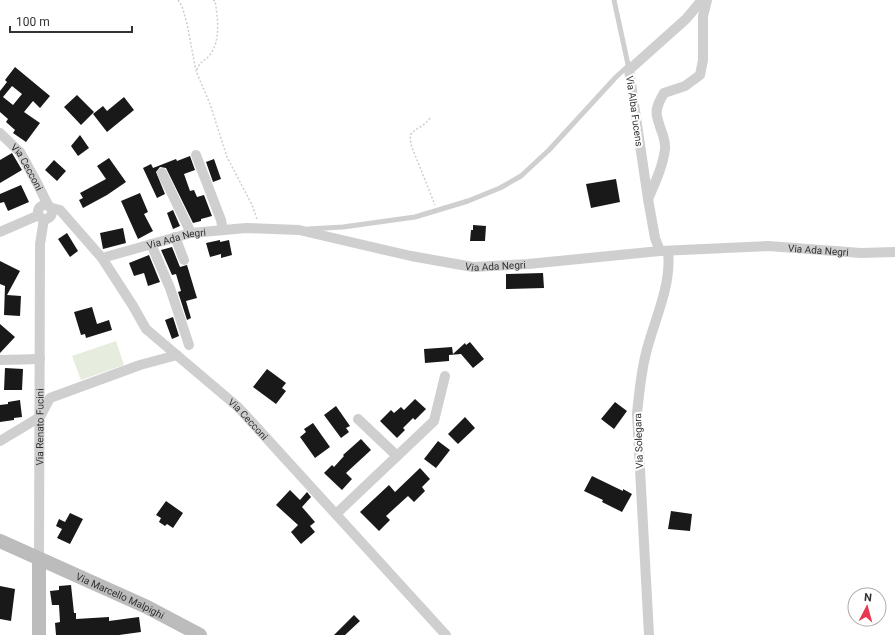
<svg xmlns="http://www.w3.org/2000/svg" width="895" height="635" font-family="Roboto,sans-serif">
<style>
.green{fill:#e6ecde}
.building{fill:#191919;fill-rule:evenodd}
.lines{fill:none;stroke-linecap:round;stroke-linejoin:round}
.path{stroke:#cfcfcf;stroke-width:1.5;stroke-dasharray:2 2;stroke-linecap:butt}
.lane{stroke:#cfcfcf;stroke-width:5}
.street{stroke:#cfcfcf;stroke-width:10}
.secondary{stroke:#bcbcbc;stroke-width:14}
.labels{text-anchor:middle;stroke-width:4;stroke-linejoin:round;paint-order:stroke}
.street-label{font-size:10px;fill:#323232;stroke:#fff}
</style>
<rect width="100%" height="100%" fill="#fff"/>
<!-- green -->
<path class="green" d="M116,341L124,365L81,380L72,356Z"/>
<!-- building -->
<path class="building" d="M15,67L50,96L40,108L33,101L24,112L40,123L26,142L13,133L15,130L6,122L8,119L0,112V91L7,82L5,80ZM12,86L22,94L13,105L3,97Z
M77,95L94,112L81,125L64,107Z
M124,97L134,110L107,132L93,114L103,106L107,111Z
M80,135L89,148L78,156L71,146Z
M12,153L22,170L0,183V160Z
M190,156L195,170L184,174L190,191L194,190L197,197L204,195L212,216L201,219V221L193,223L166,168L160,167L156,172L165,194L157,198L143,168L151,164L153,168L176,159L177,161Z
M109,158L126,182L107,195L83,208L79,200L83,198L80,193L106,179L97,166Z
M214,159L221,179L213,182L206,162Z
M54,160L66,171L57,181L45,170Z
M616,179L620,202L591,208L586,184Z
M21,185L29,202L8,211L4,202L0,203V194Z
M140,193L148,212L144,214L153,231L138,239L121,201Z
M173,210L180,226L173,229L167,213Z
M473,225L486,226L485,241H470L471,230H473Z
M123,228L126,243L103,249L100,233Z
M67,233L78,251L70,257L58,239Z
M220,240V242L229,240L232,255L221,258V254L210,257L206,243Z
M172,247L180,267L187,265L197,298L186,301L191,318L187,320L178,292L181,291L176,274L172,275L161,250Z
M149,255L160,282L148,286L144,273L134,276L129,263Z
M0,261L20,271L7,295L21,296L20,316L4,315L5,286L0,284Z
M543,273L544,288L506,289V274Z
M92,307L97,324L109,320L112,330L86,338L85,334L81,335L74,312Z
M173,317L179,336L172,339L165,320Z
M0,324L15,337L0,353Z
M470,342L484,359L473,368L461,354L449,355V361L425,363L424,349L452,347L453,354L465,343L466,345Z
M5,368L23,369L22,390H4Z
M267,369L286,383L282,388L286,391L276,404L253,387Z
M415,399L426,409L415,420L413,418L403,428L405,430L397,438L380,421L391,410L394,413L401,407L404,410Z
M20,400L22,417L14,418V420L0,422V405L8,404V402Z
M615,402L627,411L614,429L601,419Z
M336,406L350,426L346,428L349,432L341,438L324,415Z
M465,417L475,428L458,444L448,434Z
M313,423L330,447L315,458L300,437L306,432L304,429Z
M361,439L371,450L346,473L352,479L342,490L324,473L332,465L334,467L344,456L343,455Z
M438,441L450,450L436,468L424,459Z
M420,468L430,479L422,487L425,491L414,502L408,496L386,516L390,520L379,531L360,512L389,485L395,492Z
M592,476L623,491V489L632,494L622,512L602,502L603,500L584,491Z
M290,490L300,500L307,492L311,497L302,507L315,522L310,526L315,532L301,544L291,532L298,525L276,505Z
M166,501L183,513L173,528L167,524L165,526L159,522L161,518L156,515Z
M671,511L692,514L690,531L668,529Z
M70,513L83,519L70,544L57,538L62,529L56,526L59,519L65,522Z
M71,585L74,613H76V619L109,617V621L139,617L141,632L119,635H56L55,623L60,622L59,605H52L50,591L59,590V586Z
M0,586L15,589L11,621L0,619Z
M354,615L360,621L345,635H334Z"/>
<g class="lines">
<!-- path -->
<path class="path" d="M178,0L182,6L187,24L196,71L210,104L227,157L252,205L257,219
M197,70C200,61 203,62 209,56C221,42 218,18 215,1L213,0
M430,118C424,127 417,127 410,135L411,145L435,205"/>
<!-- lane -->
<path class="lane" d="M614,0L629,69
M308,229L343,227L415,217L468,201L500,188L521,176L549,150L616,77L628,66"/>
<!-- street -->
<g class="street">
<path id="s1" d="M0,133L20,152L37,183L48,205"/>
<path d="M196,155L221,220L223,230"/>
<path d="M162,173L191,233"/>
<path d="M648,199C655,183 663,166 665,149C666,137 659,128 657,116C655,108 660,100 664,93L685,86L700,75L703,60V16L707,0"/>
<circle cx="45" cy="212" r="7"/>
<path id="s2" d="M52,208L60,210L102,258L133,306L146,329L238,407L446,635"/>
<path d="M0,232L39,215"/>
<path d="M175,237L184,260"/>
<path d="M151,244L170,288L189,345"/>
<path d="M660,251L655,238L648,199L629,70L686,19L702,0"/>
<path id="s3" d="M102,258L191,233L246,228L299,230L411,256L473,267L528,264L660,251L768,246L861,253L895,252"/>
<path d="M0,360L40,359"/>
<path d="M358,419L397,456"/>
<path d="M0,441L40,417L50,398L140,365L177,355"/>
<path d="M336,514L434,421L445,376"/>
<path id="s4" d="M39,560L40,244L44,219"/>
<path d="M649,635L637,414C639,393 641,373 646,353C654,320 672,286 668,251"/>
</g>
<!-- secondary -->
<g class="secondary">
<path id="s5" d="M0,541L147,607L200,635"/>
<path d="M39,560V635"/>
</g>
</g>
<g class="labels">
<!-- street labels -->
<g class="street-label">
<text transform="translate(635 111) rotate(82)" y="4">Via Alba Fucens</text>
<text dy="4" stroke="none"><textPath href="#s1" startOffset="44">Via Cecconi</textPath></text>
<text dy="4" stroke="none"><textPath href="#s3" startOffset="77">Via Ada Negri</textPath></text>
<text dy="4" stroke="none"><textPath href="#s3" startOffset="725">Via Ada Negri</textPath></text>
<text dy="4" stroke="none"><textPath href="#s3" startOffset="401">Via Ada Negri</textPath></text>
<text dy="4" stroke="none"><textPath href="#s2" startOffset="292">Via Cecconi</textPath></text>
<text dy="4" stroke="none"><textPath href="#s4" startOffset="133">Via Renato Fucini</textPath></text>
<text transform="translate(638 441) rotate(-92)" y="4">Via Solegara</text>
<text dy="4" stroke="none"><textPath href="#s5" startOffset="132">Via Marcello Malpighi</textPath></text>
</g>
</g>
<!-- north arrow -->
<g transform="translate(867 607) rotate(6)"><circle r="19" fill="#ffffff" stroke="#adadad"/>
<path d="M0-3L7 15L0 10L-7 15Z" fill="#e73751"/>
<text y="-6" font-size="11" font-weight="bold" text-anchor="middle" fill="#323232">N</text>
</g>
<!-- scale -->
<path d="M10 26v6h122v-6" fill="none" stroke="#323232" stroke-width="2"/>
<text x="16" y="26" font-size="12" fill="#323232" stroke="#ffffff" stroke-width="3" paint-order="stroke">100 m</text>
</svg>
